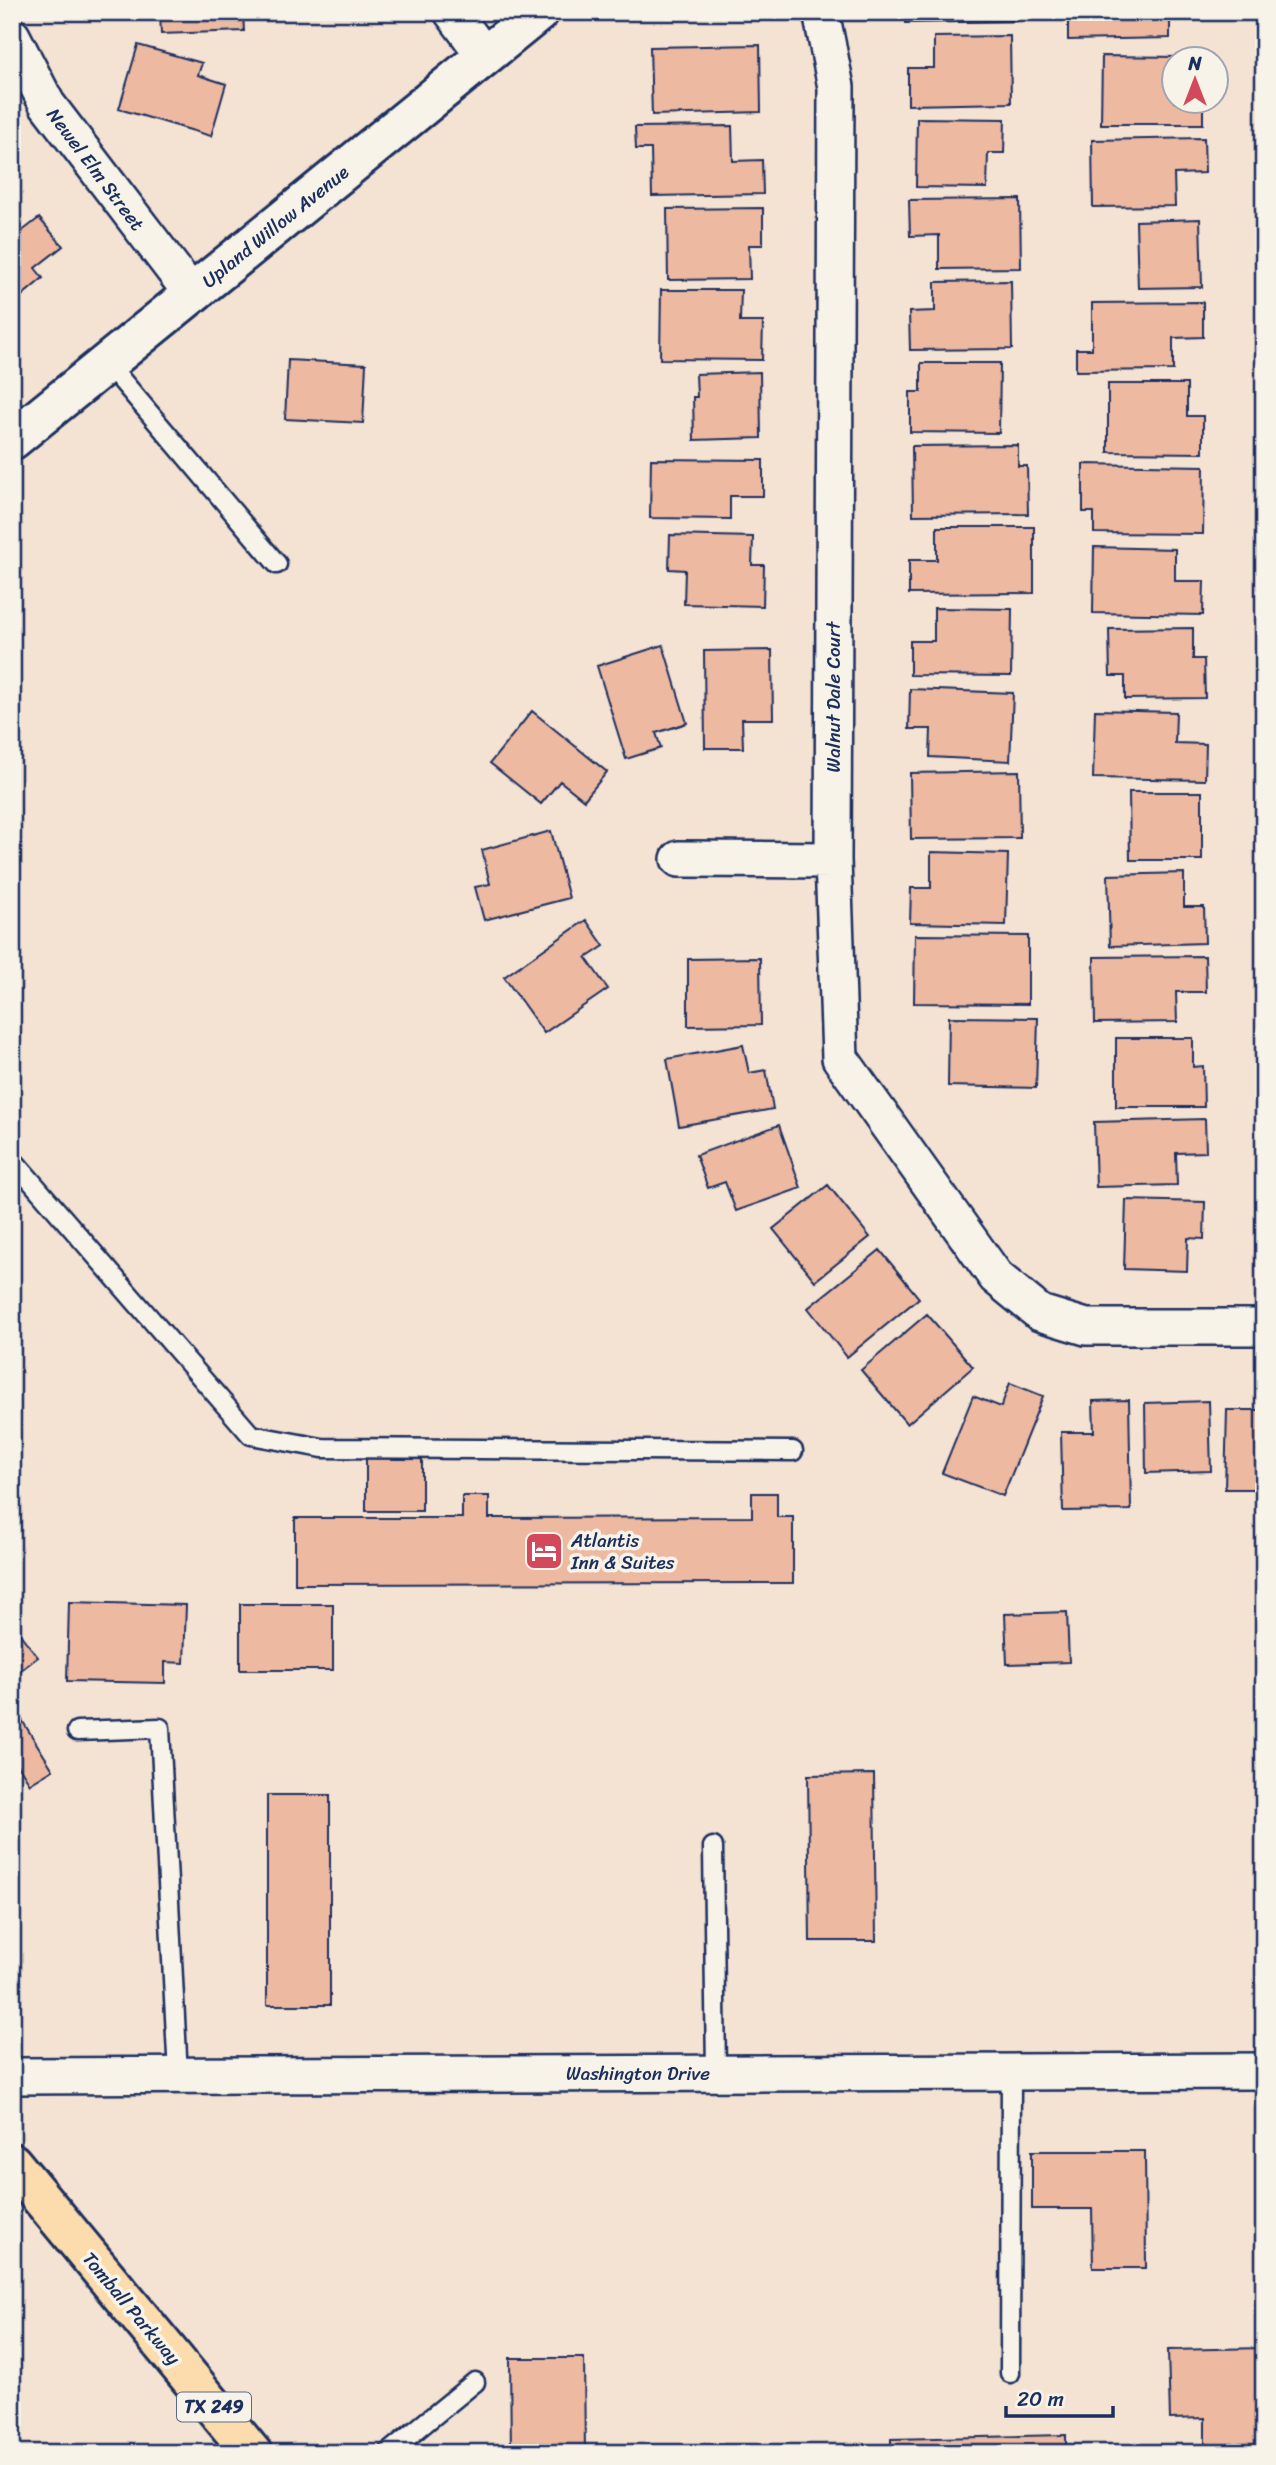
<svg xmlns="http://www.w3.org/2000/svg" width="1276" height="2465" font-family="Sriracha,sans-serif">
<style>
.building{fill:#eeb9a1;stroke:#1b2f5e;stroke-width:2}
.lines{fill:none;stroke-linecap:round;stroke-linejoin:round}
.service-casing{stroke:#1b2f5e;stroke-width:23}
.minor-casing{stroke:#1b2f5e;stroke-width:40}
.tertiary-casing{stroke:#1b2f5e;stroke-width:44}
.primary-casing{stroke:#1b2f5e;stroke-width:44}
.service{stroke:#f7f3e8;stroke-width:18}
.minor{stroke:#f7f3e8;stroke-width:35}
.tertiary{stroke:#f7f3e8;stroke-width:38}
.primary{stroke:#fcdcac;stroke-width:38}
.labels{text-anchor:middle;stroke-width:7;stroke-linejoin:round;paint-order:stroke}
.shield{fill:#f7f3e8;stroke:#5d6a87;stroke-width:2}
.shield-label{font-size:18px;font-weight:bold;fill:#1b2f5e}
.street-label{font-size:19px;fill:#1b2f5e;stroke:#f7f3e8}
.poi-label{font-size:19px;fill:#1b2f5e;stroke:#f7f3e8;text-anchor:start}
</style>
<rect width="100%" height="100%" fill="#f4e2d3"/>
<filter id="ink" filterUnits="userSpaceOnUse"><feTurbulence type="fractalNoise" baseFrequency=".0143" numOctaves="2"/><feDisplacementMap in="SourceGraphic" scale="14" xChannelSelector="R" yChannelSelector="G"/><feConvolveMatrix kernelMatrix="1 2 1 2 8 2 1 2 1" color-interpolation-filters="sRGB"/></filter>
<g filter="url(#ink)">
<!-- building -->
<path class="building" d="M160,12H243L244,31L161,34Z
M906,12H1017V21L906,23Z
M1068,12H1204V14H1170V38L1068,40Z
M1010,36L1011,103L908,105V68H934V37Z
M138,45L202,63L198,75L226,84L211,136L119,109Z
M760,45L761,112L652,115L650,47Z
M1102,56L1178,57V60H1174V102H1203V124H1101Z
M917,118L1005,119L1004,153H988L987,188L916,187Z
M732,126L733,161L762,160L763,194L652,196L651,149H636L635,127Z
M1204,138L1205,173L1174,174L1175,206L1093,207L1092,140Z
M1020,199L1021,268L939,269V235L910,236L909,200Z
M763,208V245H749L750,279L668,280L667,209Z
M39,218L63,246L35,268L43,278L12,304V239Z
M1200,219L1202,287L1138,288L1136,221Z
M1011,281L1012,349L910,350L909,312L935,311V282Z
M661,290H741L740,322H763L762,360L660,359Z
M1203,302V337L1173,338V370L1076,371V349H1092V303Z
M288,360L366,364L363,423L285,419Z
M921,363H1000L999,433L910,432V392H921Z
M760,372L761,438L694,440L693,397H697L696,374Z
M1108,384H1187V416H1203V453L1108,452Z
M1018,445V466H1027L1028,514L913,515L912,446Z
M651,459L763,460V496H730V519L650,518Z
M1083,464L1204,466L1203,534L1094,533V512H1083Z
M937,527H1034V593L909,594V560H937Z
M670,535L753,537L752,565H764L763,606L684,604L685,570L669,569Z
M1094,547L1175,549V581H1204L1203,615L1093,613Z
M934,608L1012,609L1011,676L910,675V641H934Z
M1193,628V659H1204L1205,698L1125,699V676H1110L1109,629Z
M663,645L687,723L656,733L661,748L626,759L597,666Z
M772,650L773,719H742L743,748H705L704,651Z
M910,689L1013,693L1010,761L930,757L931,729H909Z
M1095,710L1176,712L1175,743L1206,744L1205,780L1093,778Z
M532,711L607,772L584,800L560,781L541,804L490,763Z
M1019,771L1020,838L911,839L910,773Z
M1129,792H1202V860H1130Z
M551,831L569,898L484,920L475,887L490,884L482,850Z
M931,852L1008,854L1006,925L910,923L911,888H931Z
M1184,873V907H1204L1205,943L1110,946L1108,875Z
M586,920L604,946L586,958L608,989L544,1033L504,977Z
M915,935L1028,936V1004L914,1003Z
M1205,956L1206,992H1176L1177,1022L1095,1023L1094,957Z
M760,958L761,1025L688,1026V959Z
M949,1017L1038,1018L1036,1088L948,1086Z
M1116,1038H1193V1067L1203,1066L1204,1107H1116Z
M743,1045L749,1073L766,1070L773,1109L679,1126L667,1059Z
M1205,1119L1206,1152L1176,1153L1177,1185L1096,1187L1094,1122Z
M779,1125L801,1188L736,1211L725,1182L708,1188L696,1155Z
M828,1185L870,1237L815,1281L773,1229Z
M1126,1200L1205,1202L1204,1239L1188,1238L1187,1271L1124,1269Z
M880,1250L919,1298L847,1357L808,1308Z
M927,1314L973,1367L907,1424L861,1370Z
M1010,1383L1043,1396L1003,1496L942,1473L973,1396L1001,1407Z
M1129,1400L1131,1510L1063,1511L1061,1432H1094L1093,1401Z
M1209,1401L1211,1471L1146,1473L1145,1403Z
M1227,1410H1264V1489H1225Z
M366,1457H422V1511H366Z
M752,1493H777V1517H793V1583L295,1584V1518H462V1496H489V1518L752,1517Z
M69,1602L186,1605L184,1663L165,1662V1683L67,1681Z
M240,1604H333V1670H240Z
M1067,1612L1069,1662L1007,1664L1005,1614Z
M12,1624L38,1657L12,1677Z
M20,1717L53,1770L30,1784L12,1756V1722Z
M1262,1771H1264V1916H1263Z
M874,1774L876,1941H810L808,1775Z
M267,1795H330V2005H267Z
M1032,2151H1145L1146,2268H1093L1092,2209H1032Z
M1264,2348V2453H1205V2418L1170,2419L1168,2350Z
M510,2358H584L585,2453H511Z
M1066,2435V2453H891V2439Z"/>
<g class="lines">
<defs>
<path id="service" d="M107,363L277,564
M12,1159L251,1435L322,1448L793,1451
M77,1731L160,1728L178,2075
M713,1847L716,2073
M1010,2373L1011,2072
M388,2453L475,2382"/>
<path id="minor" d="M452,12L484,55
M821,12L836,87L833,860L840,1058L996,1277L1040,1313L1086,1327H1264
M12,36L47,104L192,294
M679,859L833,860
M12,2076L1264,2071"/>
<path id="tertiary" d="M12,440L539,12"/>
<path id="primary" d="M12,2163L252,2453"/>
</defs>
<!-- service casing -->
<use href="#service" class="service-casing"/>
<!-- minor casing -->
<use href="#minor" class="minor-casing"/>
<!-- tertiary casing -->
<use href="#tertiary" class="tertiary-casing"/>
<!-- primary casing -->
<use href="#primary" class="primary-casing"/>
<!-- service -->
<use href="#service" class="service"/>
<!-- minor -->
<use href="#minor" class="minor"/>
<!-- tertiary -->
<use href="#tertiary" class="tertiary"/>
<!-- primary -->
<use href="#primary" class="primary"/>
</g>
</g>
<!-- icons -->
<defs>
<symbol id="hotel-square" viewBox="-11 -11 22 22"><rect x="-9" y="-9" width="18" height="18" rx="4" fill="#d1495b" stroke="#f7f3e8"/><path d="M-6-4.5h1.5V1H6V5H4.5V3h-9V5H-6ZM-4 0a1.8 1.8 0 1 1 3.6 0ZM.5 0V-2.5h3Q6-2.5 6 0Z" fill="#fff"/></symbol>
</defs>
<g fill-rule="evenodd">
<use href="#hotel-square" x="522" y="1529" width="44" height="44"/>
</g>
<g class="labels">
<!-- shield labels -->
<rect class="shield" x="177" y="2392.5" width="74" height="29" rx="5"/>
<g class="shield-label">
<text x="214" y="2413">TX 249</text>
</g>
<!-- street labels -->
<g class="street-label">
<text transform="translate(96 169) rotate(53)" y="7">Newel Elm Street</text>
<text transform="translate(275 226) rotate(-39)" y="7">Upland Willow Avenue</text>
<text transform="translate(833 697) rotate(-90)" y="7">Walnut Dale Court</text>
<text x="638" y="2080">Washington Drive</text>
<text transform="translate(132 2308) rotate(50)" y="7">Tomball Parkway</text>
</g>
<!-- poi labels -->
<g class="poi-label">
<text x="571" y="1547">Atlantis<tspan x="571" dy="22">Inn &amp; Suites</tspan></text>
</g>
</g>
<!-- margin -->
<rect width="1276" height="2465" fill="none" stroke="#f7f3e8" stroke-width="42"/>
<rect x="21" y="21" width="1234" height="2423" fill="none" stroke="#1b2f5e" stroke-width="2.5" filter="url(#ink)"/>
<!-- north arrow -->
<g transform="translate(1195 80)"><circle r="33" fill="#f7f3e8" stroke="#9fa5b1" stroke-width="2"/>
<path d="M0-5L12 26L0 18L-12 26Z" fill="#d1495b"/>
<text y="-10" font-size="19" font-weight="bold" text-anchor="middle" fill="#1b2f5e">N</text>
</g>
<!-- scale -->
<path d="M1006 2406v10h107v-10" fill="none" stroke="#1b2f5e" stroke-width="3.5"/>
<text x="1017" y="2406" font-size="21" fill="#1b2f5e" stroke="#f7f3e8" stroke-width="5" paint-order="stroke">20 m</text>
</svg>
